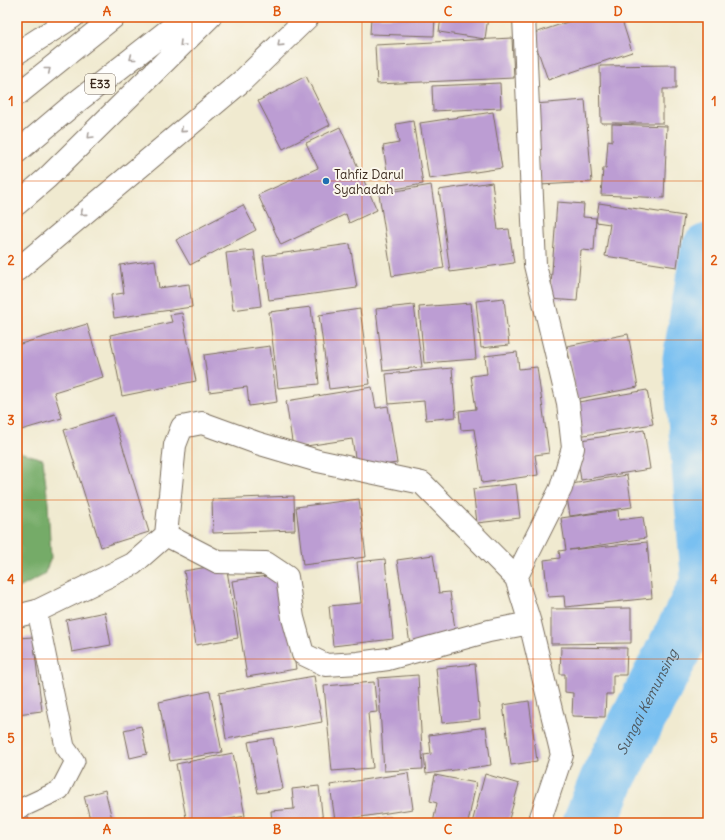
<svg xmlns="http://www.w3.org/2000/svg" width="725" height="840" font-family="Delius,sans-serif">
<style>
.forest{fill:#74ab68;stroke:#586a43}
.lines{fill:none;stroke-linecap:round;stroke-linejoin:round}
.river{stroke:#79c0f1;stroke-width:55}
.building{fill:#bc9dd3}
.lane-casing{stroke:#7a6d5c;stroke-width:21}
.street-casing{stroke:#7a6d5c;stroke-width:24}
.highway-casing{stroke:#7a6d5c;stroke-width:24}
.lane{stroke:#fff;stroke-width:19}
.street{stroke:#fff;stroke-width:22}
.highway{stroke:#fff;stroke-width:22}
.oneway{stroke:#a79f9a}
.grid{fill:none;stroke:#df570d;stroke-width:1;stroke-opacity:0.55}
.poi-dot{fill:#1f6fb2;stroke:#fbf7ec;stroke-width:1.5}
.labels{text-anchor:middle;stroke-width:4;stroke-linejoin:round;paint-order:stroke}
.shield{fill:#fbf7ec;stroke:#75685c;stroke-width:1}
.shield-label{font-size:12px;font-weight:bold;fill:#3b2a1e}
.poi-label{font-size:13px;fill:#3b2a1e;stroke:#fbf7ec;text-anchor:start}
.water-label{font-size:14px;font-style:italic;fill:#4e575d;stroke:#fbf7ec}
.neatline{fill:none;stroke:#df570d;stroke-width:1.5}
.grid-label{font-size:13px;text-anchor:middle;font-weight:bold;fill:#df570d}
</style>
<rect width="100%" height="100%" fill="#fbf7ec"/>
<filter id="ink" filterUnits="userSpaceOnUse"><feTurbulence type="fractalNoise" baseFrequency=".025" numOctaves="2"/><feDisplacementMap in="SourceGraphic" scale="8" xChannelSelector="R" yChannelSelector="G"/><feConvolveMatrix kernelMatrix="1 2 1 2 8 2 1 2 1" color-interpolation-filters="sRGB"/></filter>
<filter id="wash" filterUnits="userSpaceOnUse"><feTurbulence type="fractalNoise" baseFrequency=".012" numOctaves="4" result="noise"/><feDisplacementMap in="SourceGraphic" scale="16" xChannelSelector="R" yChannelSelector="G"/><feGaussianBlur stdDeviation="0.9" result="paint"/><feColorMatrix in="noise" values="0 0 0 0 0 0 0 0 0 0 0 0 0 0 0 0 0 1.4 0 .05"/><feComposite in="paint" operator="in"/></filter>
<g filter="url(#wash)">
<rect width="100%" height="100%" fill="#f0ead0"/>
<!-- forest -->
<path class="forest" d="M17,451L43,459L48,503L51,558L44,575L17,589Z"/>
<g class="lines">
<!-- river -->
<g class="river">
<path d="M708,251L690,359L708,574"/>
<path id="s1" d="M590,823L608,778L708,583"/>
</g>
</g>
<g id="blocks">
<!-- building -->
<path class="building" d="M371,17H435L434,36L370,34Z
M441,17H488L485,39L439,32Z
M582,17H621L632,52L548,80L532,34Z
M512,38L514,78L377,84L375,45Z
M676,65V89H663V123H601L600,66Z
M306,76L330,125L283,149L258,101Z
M500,83L501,108L433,111L432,86Z
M585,100L592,182L540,185L535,104Z
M493,112L502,168L429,179L420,123Z
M413,121L423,184L390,190L383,146L399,143L396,124Z
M612,124L667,126L664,198L601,195L603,168H606L608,140L612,141Z
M340,127L377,210L349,223L346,214L281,245L258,195L318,168L306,143Z
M492,182L498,230L509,229L514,263L450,272L439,190Z
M431,185L444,268L392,276L379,194Z
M557,202L584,204L583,217L596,218L594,251L581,250L577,301L550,299Z
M599,203L684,216L677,267L605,256L610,224L596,222Z
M243,205L256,230L190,265L176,240Z
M350,244L357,288L269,300L263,256Z
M254,250L261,306L233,310L226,253Z
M155,260L159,288L189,284L192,307L114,318L111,295L124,293L120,265Z
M504,298L509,345L481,348L476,301Z
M471,303L476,359L424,363L419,307Z
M414,305L422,367L383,371L376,309Z
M311,307L319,384L278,388L269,312Z
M360,309L370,384L329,389L319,315Z
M182,313L196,381L122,396L110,335L172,322L170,315Z
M87,324L103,377L54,392L62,418L21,430L17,418V345Z
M628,334L638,387L577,399L567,346Z
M270,346L277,402L249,406L247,387L209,392L204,355Z
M517,352L519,369L537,367L549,453L535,455L538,475L482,483L474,429L461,430L459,411L476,409L471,376L487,374L485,356Z
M452,368L456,417L426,420L424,401L389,404L386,374Z
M372,387L376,408L388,406L397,463L357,469L352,439L293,448L286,401Z
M647,390L653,424L578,436L573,403Z
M113,415L149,532L101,547L64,430Z
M644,430L650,469L581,480L575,441Z
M627,475L632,507L570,516L565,485Z
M516,484L520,518L477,523L473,489Z
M294,496L295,530L213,533L212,499Z
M359,499L366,557L303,565L296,507Z
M618,510L619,520L643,517L646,538L569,550L647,542L652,598L565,607L564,596L548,597L544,560L560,558L559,551L566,550L561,518Z
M433,555L439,593L450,592L456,637L410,644L397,560Z
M385,559L393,639L333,646L329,606L361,603L357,562Z
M226,564L238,638L196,645L184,571Z
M281,574L296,669L247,677L232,581Z
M631,608V643L551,644V609Z
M105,612L111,645L72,652L66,620Z
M33,637L42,711L17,714V638Z
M561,647L627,648L626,675H613V694H606L605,717L572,716L573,693L565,692V674H560Z
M475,664L480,719L442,723L436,668Z
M418,675L423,769L384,771L378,678Z
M314,676L322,722L226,739L219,693Z
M374,682L377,712L368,713L373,768L332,771L324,686Z
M210,691L222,752L170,761L159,702Z
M529,701L537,761L511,765L503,705Z
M141,726L147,754L130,758L124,730Z
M486,727L491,765L426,774L424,755L431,754L429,735Z
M273,738L283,789L258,793L248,742Z
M233,753L245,816L209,823H187L176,764Z
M408,773L413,809L335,821L330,785Z
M485,774L519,784L509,819L523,823H472Z
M435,775L476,783L468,823H433L437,803L430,801Z
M319,786L323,823H272L271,811L294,809L292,789Z
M105,790L113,823H91L84,796Z
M27,812L29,823H17V814Z
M391,817L392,823H369V820Z"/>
</g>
</g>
<g filter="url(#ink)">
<use href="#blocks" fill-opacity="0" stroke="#7a6d5c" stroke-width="1"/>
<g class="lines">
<defs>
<path id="lane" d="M17,810L60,790L75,761L65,747L37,611"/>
<path id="street" d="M17,270L242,81L308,17
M166,535L218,562L266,563L287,577L293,618L303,654L326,665L358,663L388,659L489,631L530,623
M516,578L561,488L573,448L568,403L535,265L524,17
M17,616L37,611L133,564L166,535L175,445L182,427L202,423L257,443L318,461L422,483L516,578L530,623L562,755L539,823"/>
<path id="highway" d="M17,53L73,17
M17,95L114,17
M17,152L69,108L185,17
M17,204L47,178L210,17"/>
</defs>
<!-- lane casing -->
<use href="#lane" class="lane-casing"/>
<!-- street casing -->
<use href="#street" class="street-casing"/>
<!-- highway casing -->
<use href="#highway" class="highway-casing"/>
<!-- lane -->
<use href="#lane" class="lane"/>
<!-- street -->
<use href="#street" class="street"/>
<!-- highway -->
<use href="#highway" class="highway"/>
</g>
<!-- one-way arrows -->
<defs><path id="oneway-chevron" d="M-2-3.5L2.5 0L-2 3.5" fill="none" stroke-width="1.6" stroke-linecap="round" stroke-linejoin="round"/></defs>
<g class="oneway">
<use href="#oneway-chevron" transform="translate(182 44) rotate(135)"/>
<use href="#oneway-chevron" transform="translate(280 44) rotate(136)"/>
<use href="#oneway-chevron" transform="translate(132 58) rotate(142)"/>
<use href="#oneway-chevron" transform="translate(48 70) rotate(-39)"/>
<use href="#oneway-chevron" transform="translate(183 130) rotate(140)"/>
<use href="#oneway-chevron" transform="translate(90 136) rotate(135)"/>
<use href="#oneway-chevron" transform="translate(83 213) rotate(140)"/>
</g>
</g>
<!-- grid -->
<path class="grid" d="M192,17V823M362,17V823M533,17V823M17,181H708M17,340H708M17,500H708M17,659H708"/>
<!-- markers -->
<circle class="poi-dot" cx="326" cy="181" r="4"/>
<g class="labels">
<!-- shield labels -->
<rect class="shield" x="85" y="74" width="30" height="20" rx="3"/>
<g class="shield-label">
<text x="100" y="88">E33</text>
</g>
<!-- poi labels -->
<g class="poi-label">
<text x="334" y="179">Tahfiz Darul<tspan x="334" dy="15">Syahadah</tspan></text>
</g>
<!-- water labels -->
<g class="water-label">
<text dy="5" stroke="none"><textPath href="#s1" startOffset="134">Sungai Kemunsing</textPath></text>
</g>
</g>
<!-- margin -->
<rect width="725" height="840" fill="none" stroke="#fbf7ec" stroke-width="44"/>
<rect x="22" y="22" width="681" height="796" class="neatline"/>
<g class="grid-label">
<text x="107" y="16">A</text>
<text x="277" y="16">B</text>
<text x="448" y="16">C</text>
<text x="618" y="16">D</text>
<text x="11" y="106">1</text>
<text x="714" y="106">1</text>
<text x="11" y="265">2</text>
<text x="714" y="265">2</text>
<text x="11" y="425">3</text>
<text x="714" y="425">3</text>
<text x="11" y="584">4</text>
<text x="714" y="584">4</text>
<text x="11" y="743">5</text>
<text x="714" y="743">5</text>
<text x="107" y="834">A</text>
<text x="277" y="834">B</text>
<text x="448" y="834">C</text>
<text x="618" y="834">D</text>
</g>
</svg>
